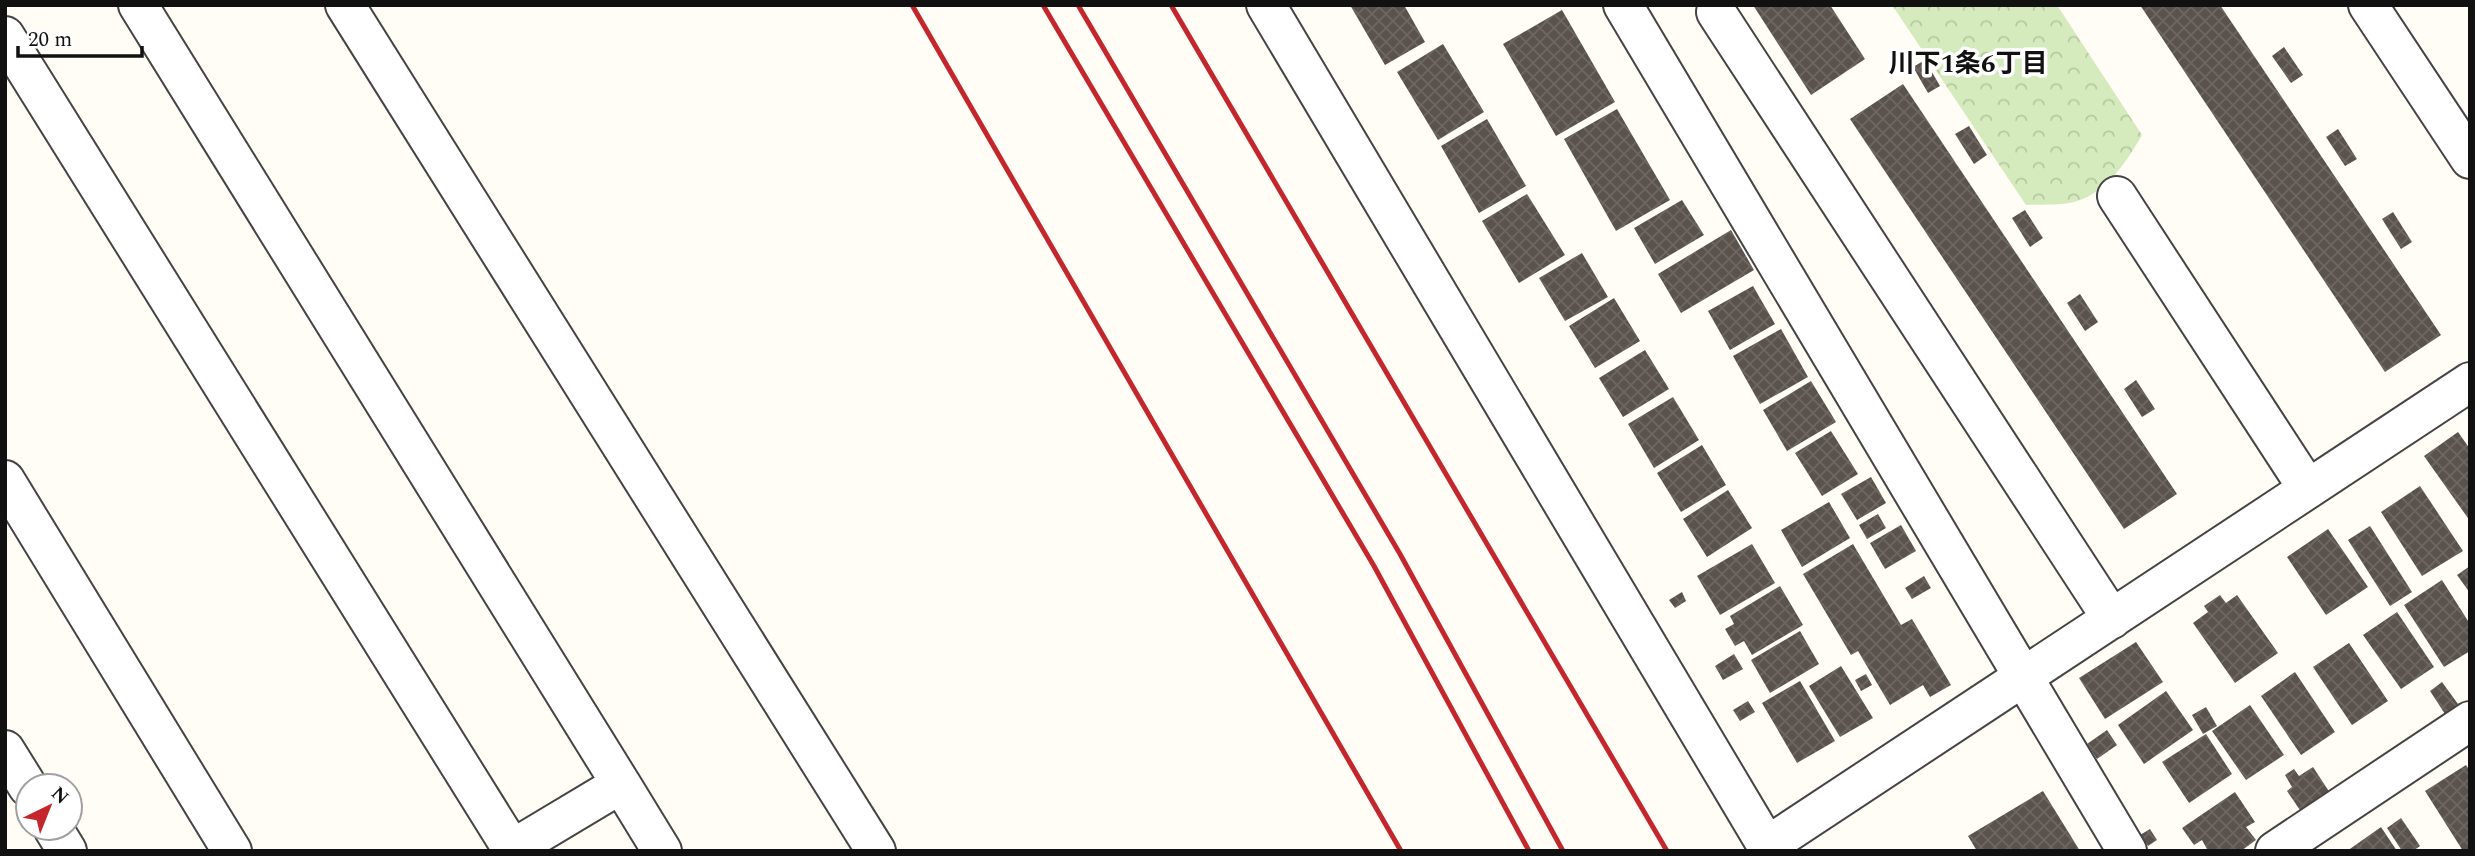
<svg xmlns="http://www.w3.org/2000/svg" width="2475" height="856" font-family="Spectral,'Noto Sans JP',serif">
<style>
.park{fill:url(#park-crowns)}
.building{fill:url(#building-cross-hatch)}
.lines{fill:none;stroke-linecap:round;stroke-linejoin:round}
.minor-casing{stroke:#444;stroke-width:42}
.minor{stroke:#fff;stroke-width:38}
.rail{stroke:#c4262e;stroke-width:5}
.labels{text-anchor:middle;stroke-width:7;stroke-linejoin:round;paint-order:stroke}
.neighbourhood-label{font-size:26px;font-weight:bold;fill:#111;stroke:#fff}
</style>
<defs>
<pattern id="park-crowns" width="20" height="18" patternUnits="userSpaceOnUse" patternTransform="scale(1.75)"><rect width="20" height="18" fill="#d5ebbd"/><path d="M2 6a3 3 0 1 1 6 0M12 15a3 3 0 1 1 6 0" fill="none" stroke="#b6c8a1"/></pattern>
<pattern id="building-cross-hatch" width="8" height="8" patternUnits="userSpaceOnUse" patternTransform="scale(1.75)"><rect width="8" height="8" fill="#5a524d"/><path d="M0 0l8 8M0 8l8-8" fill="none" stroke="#6d6662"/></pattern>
</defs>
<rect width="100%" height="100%" fill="#fffdf5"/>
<!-- park -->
<path class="park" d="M1892,5H2057L2142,135C2127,161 2107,192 2077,201C2062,206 2042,204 2026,205Z"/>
<!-- building -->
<path class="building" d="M1350,5H1404L1425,42L1385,65Z
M1753,5H1830L1865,59L1811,95Z
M2140,5H2220L2441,335L2385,372Z
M1562,10L1615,102L1556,136L1503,44Z
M1443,44L1484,112L1438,140L1397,72Z
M2284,47L2303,75L2291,83L2272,56Z
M1925,60L1940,86L1928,93L1913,67Z
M1903,84L2177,494L2124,529L1850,119Z
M1617,109L1670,200L1616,231L1564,139Z
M1487,119L1526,186L1479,213L1441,146Z
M1969,126L1987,155L1974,164L1955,134Z
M2338,129L2357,159L2345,166L2326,137Z
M1527,194L1565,255L1519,283L1482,221Z
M1682,200L1704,235L1655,264L1634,228Z
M2025,210L2043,238L2030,247L2012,218Z
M2393,212L2412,242L2401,249L2382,219Z
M1731,230L1754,270L1681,313L1658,274Z
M1582,253L1608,297L1565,321L1539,278Z
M1753,286L1775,324L1730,350L1708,311Z
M2080,294L2098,322L2085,331L2067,303Z
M1614,298L1640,341L1595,368L1569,326Z
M1781,329L1808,377L1760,404L1733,356Z
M1645,350L1669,389L1623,417L1599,378Z
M2136,380L2155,409L2142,417L2124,389Z
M1811,381L1836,422L1787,451L1763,410Z
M1673,397L1699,440L1654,468L1628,424Z
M1831,431L1858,474L1822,496L1795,453Z
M2458,432L2470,449V521L2424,456Z
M1702,445L1726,485L1681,512L1657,473Z
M1871,477L1886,503L1857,520L1841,494Z
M2420,486L2463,551L2422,576L2381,512Z
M1728,490L1752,528L1707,557L1683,519Z
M1829,502L1850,538L1802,567L1781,530Z
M1878,514L1886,528L1867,539L1859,525Z
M1901,525L1916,551L1885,569L1870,543Z
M2370,526L2412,592L2390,606L2348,540Z
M2328,529L2368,587L2326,615L2287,557Z
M1752,544L1775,583L1720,615L1697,576Z
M1853,544L1901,625L1912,619L1951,685L1930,697L1923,685L1890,705L1858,651L1851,655L1803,574Z
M2470,566V593L2457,575Z
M1924,576L1931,588L1912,599L1905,588Z
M2442,580L2470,624V651L2444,667L2404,605Z
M1780,586L1803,625L1752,655L1744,641L1735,646L1725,629L1734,624L1730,616Z
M1682,592L1686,601L1675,608L1669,600Z
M2220,595L2226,603L2237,595L2278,653L2235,683L2193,623L2208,612L2204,606Z
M2397,612L2434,667L2401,689L2363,635Z
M1800,631L1819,664L1770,693L1751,660Z
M2136,642L2163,682L2105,719L2079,678Z
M2349,643L2388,701L2352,725L2313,667Z
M1734,654L1743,669L1723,680L1715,666Z
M1841,666L1873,718L1840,737L1809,686Z
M2295,672L2335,732L2301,755L2261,696Z
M1866,674L1872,685L1861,691L1855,680Z
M1800,681L1835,741L1797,763L1762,703Z
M2442,682L2458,704L2445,714L2430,691Z
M2166,691L2193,730L2144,764L2118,725Z
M1748,701L1755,712L1740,721L1733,710Z
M2250,705L2284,755L2246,780L2212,731Z
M2206,707L2217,726L2203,734L2192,715Z
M2107,730L2117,745L2097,759L2087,744Z
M2206,734L2232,774L2189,803L2162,762Z
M2466,765L2470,771V851H2463L2425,791Z
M2313,767L2334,799L2304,816L2287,791L2292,787L2285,775L2294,769L2299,776Z
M2043,791L2080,851H1977L1968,836Z
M2235,792L2255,822L2246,827L2256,840L2241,851H2208L2202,840L2194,845L2182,828Z
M2401,818L2420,846L2413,851H2402L2387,828Z
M2381,827L2397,851H2347Z
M2150,829L2157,840L2148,846L2140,835Z"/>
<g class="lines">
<defs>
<path id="minor" d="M138,5L621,784
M345,5L876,851
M1266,5L1770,851
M1623,5L2127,851
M2368,5L2470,159
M1716,12L2112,619
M5,36L512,849
M2117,196L2308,489
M5,480L232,851
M5,750L28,787
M53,828L67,851
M1767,846L2470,382
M509,851L621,784L662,851
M2275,851L2470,721"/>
</defs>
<!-- minor casing -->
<use href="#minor" class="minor-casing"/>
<!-- minor -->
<use href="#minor" class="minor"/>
<!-- rail -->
<path class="rail" d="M912,5L1401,851
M1043,5L1374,566L1529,851
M1078,5L1400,554L1563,851
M1171,5L1667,851"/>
</g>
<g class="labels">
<!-- neighbourhood labels -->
<g class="neighbourhood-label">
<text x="1968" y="72">川下1条6丁目</text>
</g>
</g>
<!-- border -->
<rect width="2475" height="856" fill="none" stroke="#111111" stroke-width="14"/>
<!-- north arrow -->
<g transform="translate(49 807) rotate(43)"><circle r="33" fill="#ffffff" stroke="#a0a0a0" stroke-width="2"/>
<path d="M0-5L12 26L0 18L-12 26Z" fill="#c4262e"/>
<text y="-10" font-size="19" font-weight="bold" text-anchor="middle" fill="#111111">N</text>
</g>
<!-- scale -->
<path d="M18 46v10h124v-10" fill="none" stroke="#111111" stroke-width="3.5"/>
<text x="28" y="46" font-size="21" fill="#111111" stroke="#ffffff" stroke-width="5" paint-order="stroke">20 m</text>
</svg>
